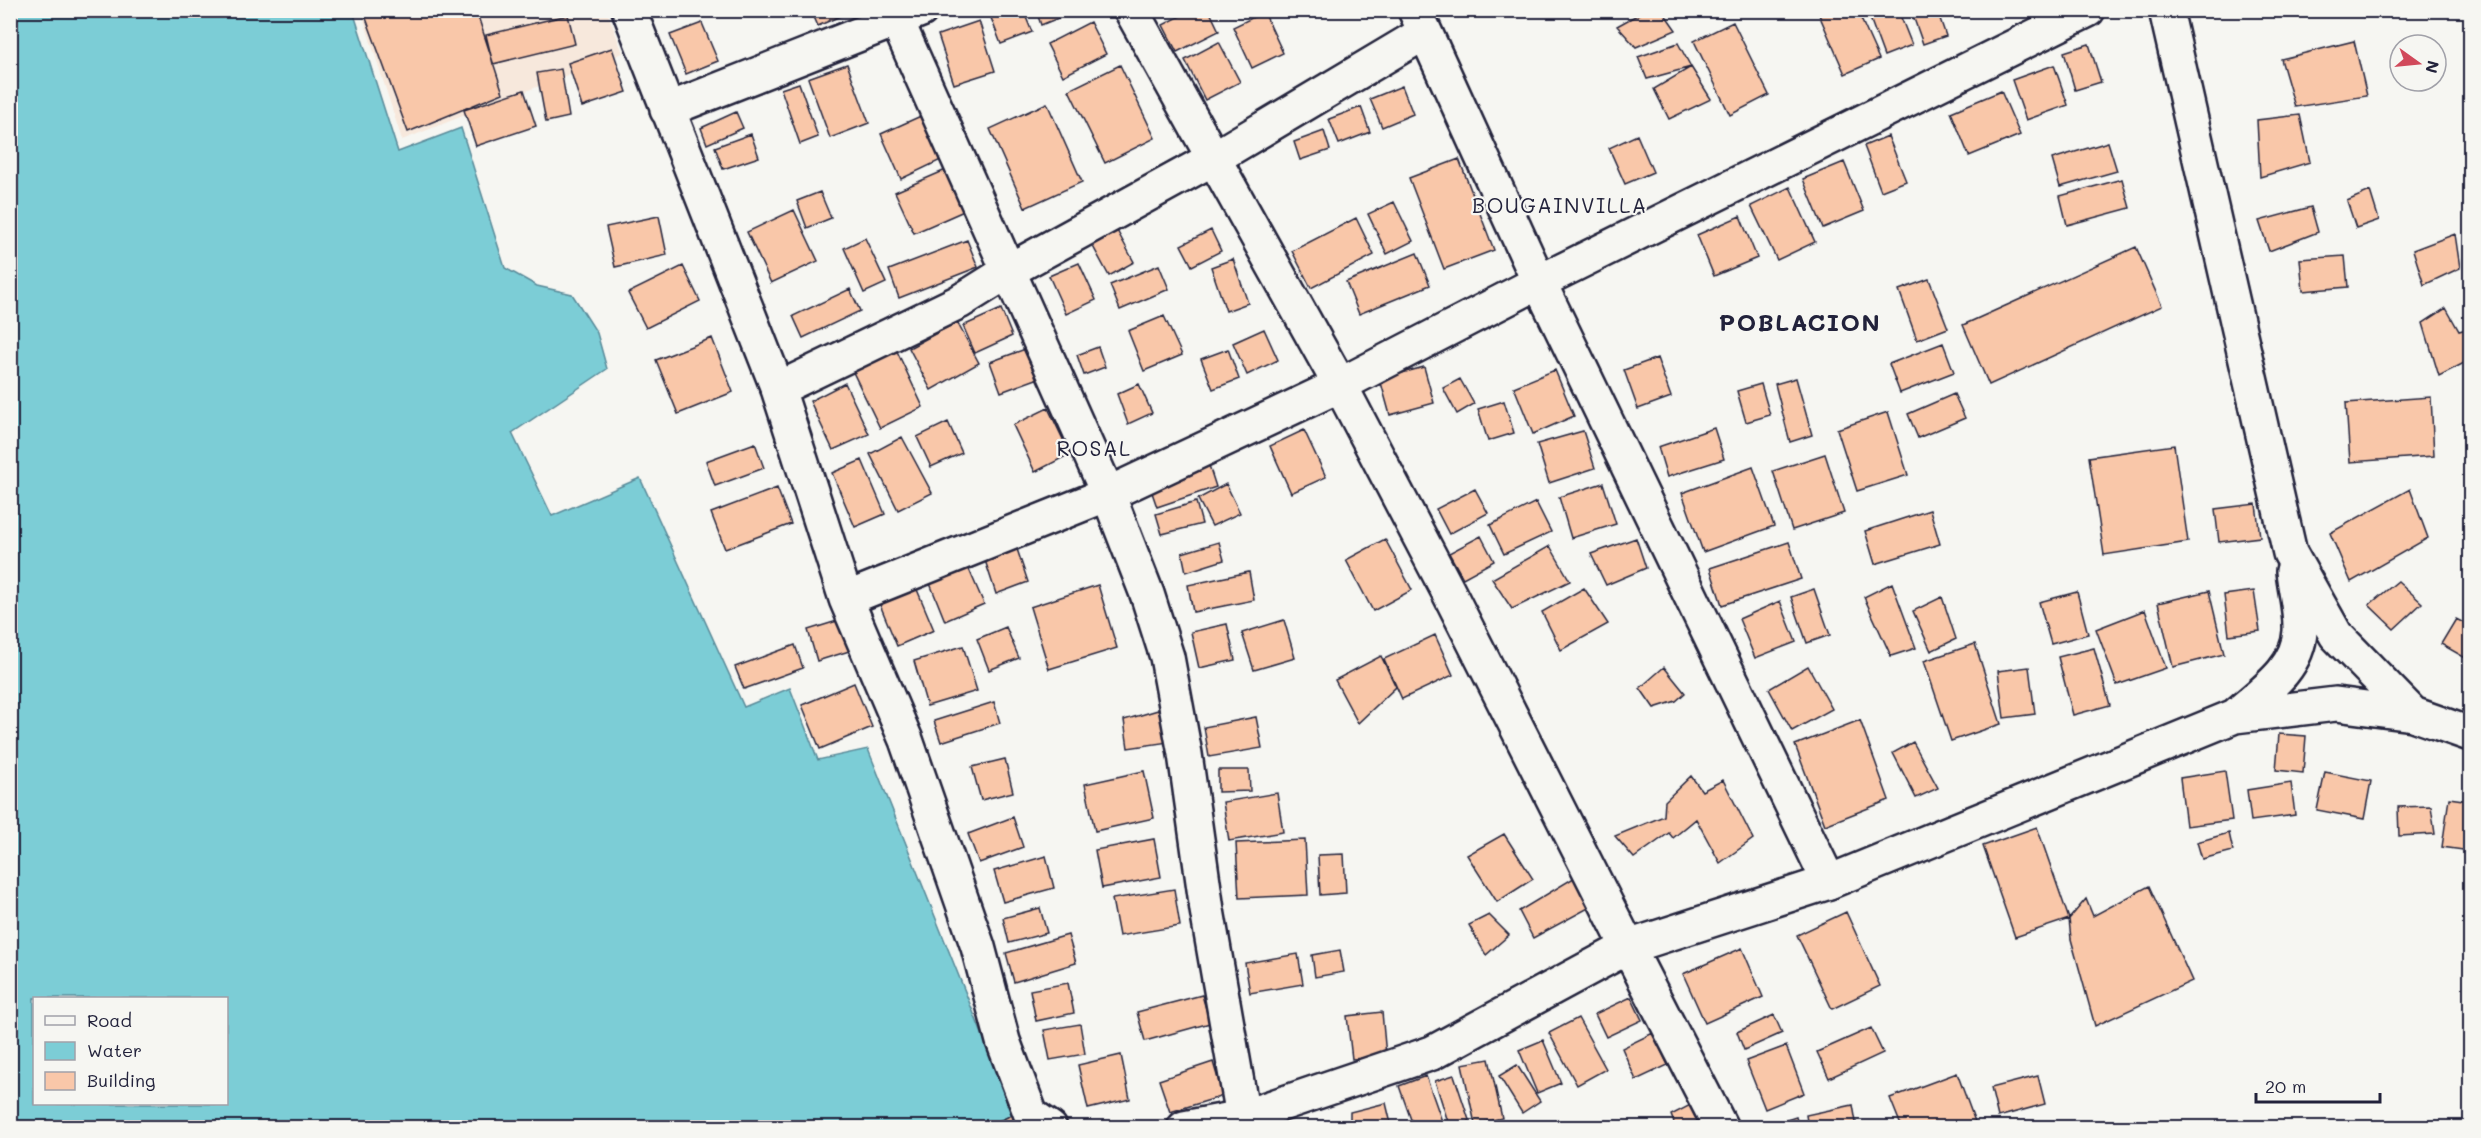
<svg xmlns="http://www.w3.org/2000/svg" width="2481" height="1138" font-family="Mali,sans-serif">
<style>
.built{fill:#f7e8dc}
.water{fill:#7ccdd6;stroke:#588998;stroke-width:1.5;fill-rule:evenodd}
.building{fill:#f9c7a9;stroke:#22223b;stroke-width:1.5}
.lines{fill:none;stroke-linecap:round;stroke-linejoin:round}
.street-casing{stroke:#22223b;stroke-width:38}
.secondary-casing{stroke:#22223b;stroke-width:38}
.street{stroke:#f6f6f2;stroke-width:33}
.secondary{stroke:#f6f6f2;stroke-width:33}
.labels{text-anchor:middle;stroke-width:4.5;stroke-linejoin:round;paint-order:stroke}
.quarter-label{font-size:21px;letter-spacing:1.5px;fill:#22223b;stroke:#f6f6f2}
.district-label{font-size:24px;font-weight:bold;letter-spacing:1.5px;fill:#22223b;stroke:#f6f6f2}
</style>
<rect width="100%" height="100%" fill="#f6f6f2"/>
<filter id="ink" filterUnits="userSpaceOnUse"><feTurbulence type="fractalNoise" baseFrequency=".0167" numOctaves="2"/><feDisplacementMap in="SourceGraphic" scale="12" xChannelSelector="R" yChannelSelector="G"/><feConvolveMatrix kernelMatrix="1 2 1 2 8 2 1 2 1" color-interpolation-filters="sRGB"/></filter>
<g filter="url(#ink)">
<!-- built -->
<path class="built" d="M361,11H607L623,53L402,140Z"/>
<!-- water -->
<path class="water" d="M10,11H353L398,152L461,128L505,268L537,286L572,294L597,333L607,369L512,433L552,516L640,478L744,707L790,688L818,760L868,749L1014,1114L984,1128L11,1127ZM34,998H226V1104H34Z"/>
<!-- building -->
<path class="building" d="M363,10H476L503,93L408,132Z
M811,10H846L847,13L818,26Z
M988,10H1023L1032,32L1001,44Z
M1036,10H1078L1041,25Z
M1192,10H1209L1219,31L1177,52L1163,25Z
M1646,10H1662L1676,30L1636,47L1617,26Z
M1817,10H1857L1879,59L1845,74Z
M1867,10H1898L1912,45L1884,56Z
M1919,10H1937L1946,36L1923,44L1912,13Z
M1264,12L1283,53L1252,68L1233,27Z
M568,15L575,44L493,64L486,35Z
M979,21L995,71L954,84L938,35Z
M1090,22L1106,54L1063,76L1047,44Z
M1733,22L1769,95L1730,115L1694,41Z
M702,23L718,61L686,74L670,35Z
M2354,41L2367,96L2295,107L2281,59Z
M1219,42L1240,82L1205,100L1185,60Z
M1678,43L1691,67L1647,79L1638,57Z
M2089,44L2101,82L2075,90L2064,52Z
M612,48L627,92L582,107L568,63Z
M847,64L869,123L830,138L808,78Z
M1120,65L1155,138L1105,163L1069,90Z
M2054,65L2068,105L2026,120L2012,80Z
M1691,67L1711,99L1669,119L1654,89Z
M561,69L569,117L546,122L537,73Z
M799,83L818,137L800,144L781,89Z
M1402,86L1413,114L1382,127L1370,99Z
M524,90L536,126L476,146L464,110Z
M2001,91L2020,135L1969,156L1951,112Z
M1047,103L1082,182L1025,208L990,129Z
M1361,107L1370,132L1339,144L1329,119Z
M736,112L743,128L707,144L701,128Z
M923,115L943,159L901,179L881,134Z
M2300,115L2310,162L2260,177L2257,120Z
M1324,131L1330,150L1300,160L1294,142Z
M751,134L759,157L723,169L715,147Z
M1637,135L1653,172L1625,184L1609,148Z
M1888,136L1906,181L1881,191L1864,146Z
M2108,142L2117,171L2060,187L2052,159Z
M1459,159L1494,250L1444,269L1409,178Z
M1844,162L1864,211L1823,228L1803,179Z
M948,169L966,210L914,233L895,192Z
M2122,179L2130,208L2067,225L2060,196Z
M1790,187L1815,242L1777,260L1751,206Z
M2370,191L2379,220L2356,228L2347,201Z
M820,192L831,218L807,228L797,201Z
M1394,202L1413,241L1387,254L1368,214Z
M2311,207L2318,232L2269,251L2259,221Z
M794,210L818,261L771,283L747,232Z
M659,216L667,255L615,267L606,227Z
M1740,216L1757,258L1714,276L1697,235Z
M1356,218L1374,255L1311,288L1292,251Z
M1114,225L1134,262L1109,276L1089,239Z
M1211,230L1221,251L1192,266L1181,245Z
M2455,234L2460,268L2424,285L2413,250Z
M865,238L886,283L864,293L844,248Z
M967,240L978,267L899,298L889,270Z
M2136,247L2162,306L1989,385L1963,325Z
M1417,253L1430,285L1359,314L1346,282Z
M2345,256L2348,287L2303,291L2300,259Z
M1233,259L1248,303L1226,311L1211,267Z
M1079,263L1096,300L1066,314L1049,276Z
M1159,265L1169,289L1120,310L1110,285Z
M683,266L700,301L646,328L628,293Z
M1929,279L1948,328L1917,340L1899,290Z
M850,289L860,311L803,338L793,316Z
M2446,308L2459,331L2470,328V360L2439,376L2423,323Z
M1001,309L1012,336L975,353L963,326Z
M1164,316L1182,355L1144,371L1128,331Z
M957,322L979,363L931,390L909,348Z
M1264,329L1278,360L1247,375L1233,343Z
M712,338L733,392L678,414L656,360Z
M1943,343L1954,372L1900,393L1889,364Z
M1098,347L1105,367L1084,375L1077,355Z
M1028,348L1039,378L1001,392L990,362Z
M896,349L923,407L880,428L852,370Z
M1228,349L1239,379L1213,389L1201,359Z
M1657,358L1671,397L1638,409L1624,370Z
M1424,367L1434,403L1390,415L1380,379Z
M1555,370L1574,416L1533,434L1514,387Z
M1796,378L1812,435L1790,442L1775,384Z
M1460,379L1474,404L1457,414L1443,388Z
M845,383L869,434L833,450L810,401Z
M1139,384L1152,413L1128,424L1117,394Z
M1761,384L1770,415L1746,422L1737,391Z
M1954,394L1965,418L1918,438L1908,414Z
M2431,397L2434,456L2350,462L2346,403Z
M1504,401L1514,433L1488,441L1478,409Z
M1048,408L1070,454L1035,472L1013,425Z
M1888,412L1908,475L1857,491L1837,429Z
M948,422L962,453L931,467L917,437Z
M1714,428L1724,459L1667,477L1658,447Z
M1304,430L1326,477L1291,493L1270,446Z
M1583,431L1595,468L1549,483L1537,444Z
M902,437L932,493L898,510L870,454Z
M755,443L764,468L715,486L706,461Z
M2174,445L2188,542L2104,555L2089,457Z
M1825,454L1844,513L1792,530L1773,471Z
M1207,459L1216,487L1157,507L1148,481Z
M862,460L885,514L855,527L832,473Z
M1753,467L1774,526L1703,552L1682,493Z
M1603,483L1616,524L1571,538L1559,497Z
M1226,484L1240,513L1212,526L1198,499Z
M777,488L791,524L725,549L711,513Z
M1475,489L1488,513L1449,534L1436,509Z
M2410,489L2428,538L2351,582L2330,533Z
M1196,502L1202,524L1162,534L1156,514Z
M1536,502L1551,532L1504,554L1490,525Z
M2256,504L2260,537L2219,542L2215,509Z
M1930,510L1940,544L1875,564L1865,531Z
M1481,536L1494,561L1463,578L1449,553Z
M1636,538L1646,568L1606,585L1591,554Z
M1385,539L1412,590L1373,611L1346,560Z
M1014,540L1028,582L996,594L982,551Z
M1219,542L1224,560L1186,572L1182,553Z
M1789,542L1801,579L1722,605L1710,568Z
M1550,546L1570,581L1512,609L1492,579Z
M965,560L984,604L945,621L927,576Z
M1249,572L1254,600L1193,612L1188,585Z
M913,580L934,630L897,646L876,595Z
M2398,581L2422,603L2394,629L2369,605Z
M1892,583L1916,648L1891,656L1864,597Z
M1098,585L1117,648L1049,669L1030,607Z
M1584,588L1608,624L1561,650L1542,612Z
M1814,589L1830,635L1807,643L1791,597Z
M2209,591L2224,654L2173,667L2158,603Z
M2254,591L2260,631L2229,635L2224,595Z
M2077,592L2088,634L2051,644L2039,602Z
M1942,597L1956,639L1931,651L1913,611Z
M1780,601L1796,642L1755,658L1739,619Z
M2145,610L2166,668L2117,685L2096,629Z
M850,617L859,648L817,661L808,630Z
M2456,619L2470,626L2469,660L2441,644Z
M1284,620L1295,658L1254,670L1242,633Z
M1227,624L1235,660L1199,668L1191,632Z
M1006,627L1019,658L989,670L977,639Z
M1435,635L1453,675L1402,699L1384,659Z
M1975,644L2001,724L1951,741L1924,661Z
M795,645L803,668L744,689L735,667Z
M963,646L977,691L927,706L914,661Z
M2094,648L2110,705L2073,715L2058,657Z
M1381,656L1396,687L1358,723L1335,680Z
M1808,666L1832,709L1792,731L1769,689Z
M1664,667L1685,693L1676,701L1654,708L1640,688Z
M2029,667L2035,714L2004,718L1998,671Z
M854,683L872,727L820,749L802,705Z
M994,702L1000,723L941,742L934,721Z
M1158,710L1169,742L1128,748L1124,720Z
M1256,717L1262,748L1209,757L1204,727Z
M1860,720L1889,800L1825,825L1795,745Z
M2279,734L2306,736L2303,773L2276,770Z
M1913,742L1938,788L1916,798L1893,753Z
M1005,759L1013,792L981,800L972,767Z
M1218,770H1249L1250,791L1218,792Z
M1144,771L1154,818L1095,831L1085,784Z
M2225,771L2232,820L2186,826L2180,778Z
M2325,772L2371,781L2364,819L2317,810Z
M1691,776L1702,791L1723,780L1753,839L1720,863L1696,819L1673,838L1669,833L1634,858L1615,836L1664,816L1665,801Z
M2291,783L2295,815L2251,821L2247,790Z
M1277,793L1283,832L1229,841L1223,802Z
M2449,798L2470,801V851L2442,847Z
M2431,806L2435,834L2399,836L2398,807Z
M1013,817L1023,847L979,863L968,834Z
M2037,827L2069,919L2015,937L1983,846Z
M2229,833L2233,851L2202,859L2197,842Z
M1504,834L1533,879L1497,902L1467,855Z
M1154,839L1161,877L1102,888L1095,850Z
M1305,840L1308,895L1239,898L1236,843Z
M1344,854L1346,893L1320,895L1318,855Z
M1046,856L1054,888L1003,902L994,871Z
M1577,876L1594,905L1533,938L1519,911Z
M2149,886L2192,981L2095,1026L2071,939L2069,919L2086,899L2093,916Z
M1174,889L1180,926L1119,936L1112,899Z
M1040,908L1047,933L1009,943L1003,918Z
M1846,912L1880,986L1832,1009L1797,935Z
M1489,915L1509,935L1486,955L1469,925Z
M1068,935L1076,963L1014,982L1006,953Z
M1742,948L1763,997L1705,1023L1683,974Z
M1340,950L1344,972L1315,977L1312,955Z
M1298,954L1303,984L1250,993L1245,963Z
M1068,983L1074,1013L1036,1021L1030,990Z
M1202,995L1210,1023L1145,1041L1137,1012Z
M1631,997L1642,1020L1606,1037L1595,1014Z
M1382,1012L1386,1056L1352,1059L1347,1016Z
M1774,1015L1782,1033L1744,1050L1737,1032Z
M1578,1018L1606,1069L1577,1085L1549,1033Z
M1080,1024L1085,1054L1050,1060L1044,1030Z
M1871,1028L1883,1053L1829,1078L1817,1052Z
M1653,1033L1668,1065L1636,1080L1622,1048Z
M1543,1040L1561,1083L1537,1093L1519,1050Z
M1786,1046L1804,1093L1765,1109L1746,1061Z
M1121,1055L1130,1099L1088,1109L1078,1065Z
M1489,1059L1502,1118L1475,1124L1462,1064Z
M1213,1062L1223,1096L1170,1112L1159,1080Z
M1517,1065L1540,1101L1522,1113L1499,1076Z
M1957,1073L1977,1127L1902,1128L1890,1098Z
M1454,1075L1470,1123L1450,1128L1435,1081Z
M1426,1076L1444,1127L1443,1128H1414L1399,1086Z
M2038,1076L2045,1104L1998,1117L1991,1088Z
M1698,1101L1705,1128H1676L1671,1115Z
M1386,1103L1392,1128H1350V1112Z
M1853,1105L1857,1128H1808L1806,1115Z
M1014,1114L1020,1128H984Z
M1796,1117L1799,1128H1769L1768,1126Z"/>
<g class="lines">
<defs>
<path id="street" d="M629,10L778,389L846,599L906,740L978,947L1003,1041L1031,1115L1050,1128
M1415,10L1539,282L1829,882
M897,21L1108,494L1147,594L1167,657L1185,754L1207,910L1245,1128
M667,110L921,10
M778,389L959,302L1010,270L1214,158L1424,33
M846,599L1108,494L1340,385L1539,282L2088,10
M1184,1128L1243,1117L1432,1053L1628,947L1721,1128"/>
<path id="secondary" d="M1131,10L1340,385L1448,591L1628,947L1829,882L2235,716L2336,704L2413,714L2470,734
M2166,10L2290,553L2336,635L2413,714
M2235,716C2262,692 2298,670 2300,631C2301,612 2295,590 2293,571"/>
</defs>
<!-- street casing -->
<use href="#street" class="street-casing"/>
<!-- secondary casing -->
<use href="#secondary" class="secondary-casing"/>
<!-- street -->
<use href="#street" class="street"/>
<!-- secondary -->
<use href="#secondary" class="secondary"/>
</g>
</g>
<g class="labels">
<!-- quarter labels -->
<g class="quarter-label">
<text x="1560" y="213">BOUGAINVILLA</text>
<text x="1094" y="456">ROSAL</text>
</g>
<!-- district labels -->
<g class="district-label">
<text x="1800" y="331">POBLACION</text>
</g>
</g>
<!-- margin -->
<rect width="2481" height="1138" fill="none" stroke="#f6f6f2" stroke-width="36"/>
<rect x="18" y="18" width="2445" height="1102" fill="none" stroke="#22223b" stroke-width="2" filter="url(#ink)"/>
<!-- legend -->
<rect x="33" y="997" width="195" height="108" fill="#f6f6f2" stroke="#a1a1a9" stroke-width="1.5"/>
<rect x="45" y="1016" width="30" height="9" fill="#f6f6f2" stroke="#a1a1a9" stroke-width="1.5"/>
<text x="87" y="1027" font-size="18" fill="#22223b">Road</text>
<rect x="45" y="1042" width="30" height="18" fill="#7ccdd6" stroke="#a1a1a9" stroke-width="1.5"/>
<text x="87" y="1057" font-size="18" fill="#22223b">Water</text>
<rect x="45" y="1072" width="30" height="18" fill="#f9c7a9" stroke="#a1a1a9" stroke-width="1.5"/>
<text x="87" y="1087" font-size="18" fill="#22223b">Building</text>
<!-- north arrow -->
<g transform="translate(2418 63) rotate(105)"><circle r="28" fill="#f6f6f2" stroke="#a1a1a9" stroke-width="1.5"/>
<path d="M0-4.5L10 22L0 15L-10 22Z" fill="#d1495b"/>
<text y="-9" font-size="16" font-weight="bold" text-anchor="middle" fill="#22223b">N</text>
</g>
<!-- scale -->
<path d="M2256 1093v9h124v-9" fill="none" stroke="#22223b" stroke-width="3"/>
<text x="2265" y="1093" font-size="18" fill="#22223b" stroke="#f6f6f2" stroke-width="4.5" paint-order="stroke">20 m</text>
</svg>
